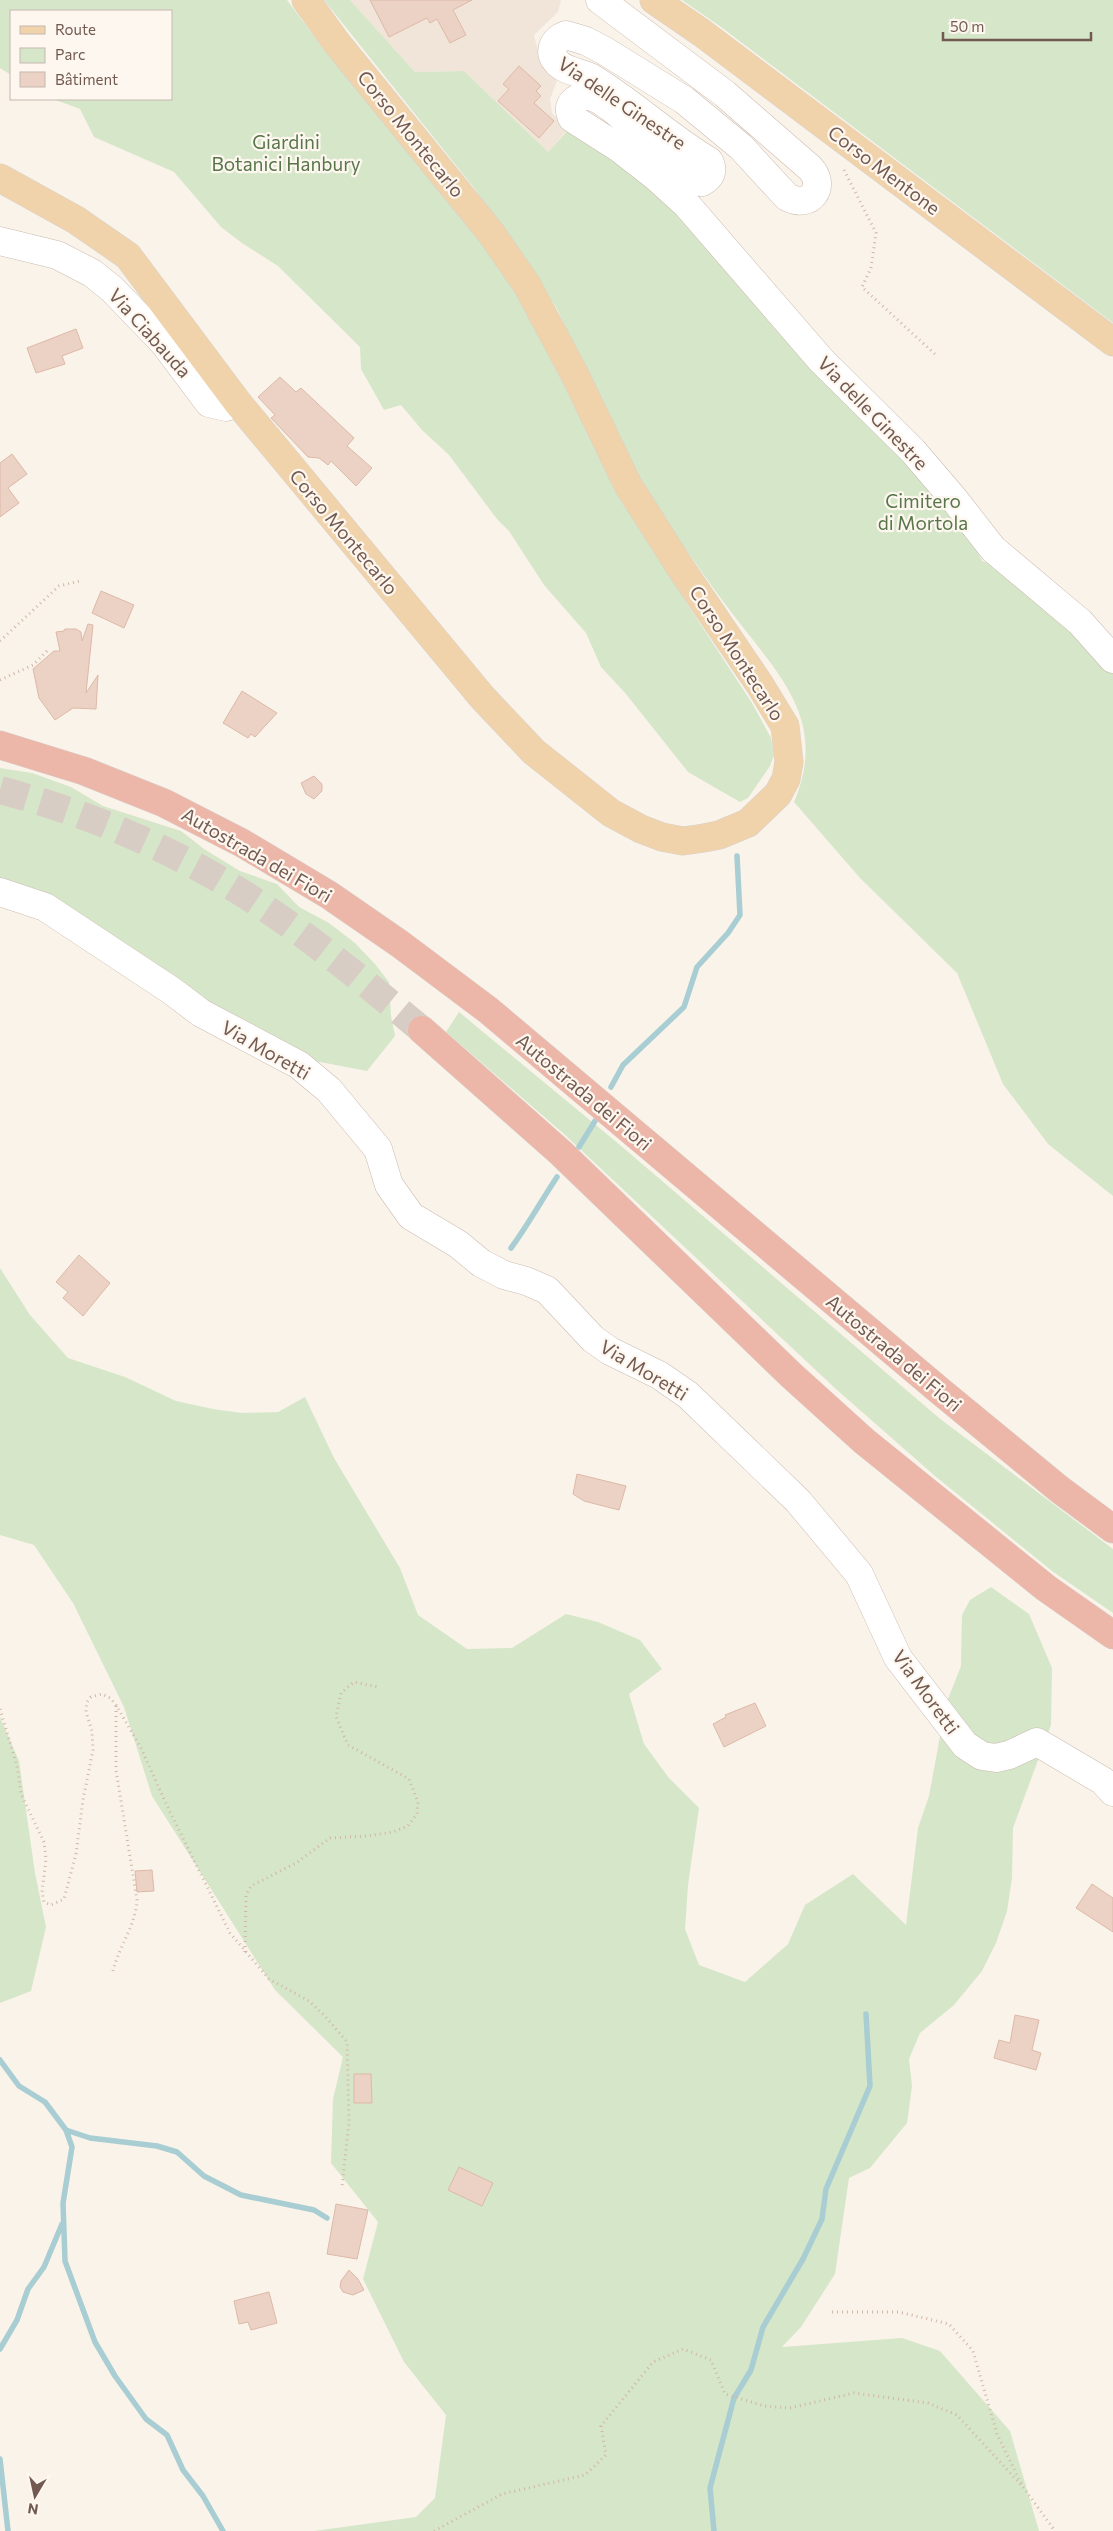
<svg xmlns="http://www.w3.org/2000/svg" width="1113" height="2531" font-family="Commissioner,sans-serif">
<style>
.residential{fill:#f1e5d9}
.green{fill:#d6e6c9}
.lines{fill:none;stroke-linecap:round;stroke-linejoin:round}
.stream{stroke:#a8cdd2;stroke-width:5.5}
.building{fill:#ecd2c4;stroke:#ddb9a7}
.highway-tunnel{stroke:#d8cdc4;stroke-width:28;stroke-dasharray:28 14;stroke-linecap:butt}
.minor-casing{stroke:#cbbbb1;stroke-width:29}
.major-casing{stroke:#d8d1ce;stroke-width:29}
.highway-casing{stroke:#d8d1ce;stroke-width:29}
.path{stroke:#d1b6a7;stroke-width:3;stroke-dasharray:1 4;stroke-linecap:butt}
.minor{stroke:#fff;stroke-width:28}
.major{stroke:#f0d3aa;stroke-width:28}
.highway{stroke:#ecb7a8;stroke-width:28}
.labels{text-anchor:middle;stroke-width:4.5;stroke-linejoin:round;paint-order:stroke}
.street-label{font-size:19px;fill:#725a50;stroke:#fdf7f0}
.park-label{font-size:19px;fill:#58764a;stroke:#fdf7f0}
</style>
<rect width="100%" height="100%" fill="#faf3ea"/>
<!-- residential -->
<path class="residential" d="M350,0H561L558,12L534,35L540,59L557,81L550,99L552,113L568,129L548,152L464,71L415,72Z"/>
<!-- green -->
<path class="green" d="M0,0H287L322,47L569,335L556,307L474,188L324,0H350L415,72L464,71L548,152L569,129L667,197L976,543L977,551L982,561L1001,566L1113,668V1196L1048,1144L1003,1084L957,973L860,878L794,802C827,724 784,680 738,621C719,597 702,572 684,547V599L752,703L771,738L774,755L770,766L748,798L740,802L688,772L626,694L601,667L586,633L544,585L509,531L497,519L449,455L422,430L401,405L384,410L361,369L360,347L278,266L242,243L221,227L174,172L94,137L80,109L53,99H171V11H11V75L0,68Z
M682,0H1113V323L721,27Z
M0,768L32,773L71,787L103,806L181,831L204,849L240,871L277,884L299,907L329,923L355,943L375,964L389,982L391,1016L395,1036L367,1071L299,1058L0,882Z
M459,1012L620,1145L939,1418L1113,1549V1613L1052,1571L935,1476L837,1390L564,1134L446,1032Z
M0,1268L30,1315L68,1358L125,1377L176,1401L213,1409L242,1413L278,1412L305,1397L334,1458L400,1568L418,1615L467,1649L512,1648L566,1614L598,1622L640,1640L662,1669L629,1694L644,1744L669,1778L699,1808L688,1885L685,1929L699,1965L745,1982L788,1944L805,1905L853,1874L906,1925L918,1828L929,1796L946,1704L961,1666L962,1615L970,1600L991,1587L1029,1614L1052,1668L1051,1725L1013,1828L1012,1878L1007,1911L996,1943L982,1971L954,2005L920,2033L909,2059L912,2086L907,2123L870,2168L849,2178L835,2274L801,2327L782,2347L902,2338L940,2351L1010,2431L1039,2531H314L416,2517L435,2498L446,2415L404,2362L363,2279L378,2222L331,2163L333,2099L343,2057L275,1990L152,1796L124,1707L73,1603L34,1545L0,1535Z
M0,1717L19,1761L35,1873L46,1927L31,1991L0,2003Z"/>
<g class="lines">
<!-- stream -->
<path class="stream" d="M611,1087L623,1065L684,1007L697,967L728,933L740,915L737,856
M579,1147L595,1121
M511,1248C528,1225 541,1201 557,1177
M0,2060L19,2086L45,2102L66,2130L72,2147L63,2203L65,2261L95,2342L115,2376L146,2419L167,2435L183,2470L203,2496L223,2531
M66,2130L90,2138L157,2146L177,2152L204,2176L241,2195L314,2210L327,2218
M0,2349L17,2320L28,2289L44,2267L62,2224
M0,2459L8,2531
M714,2531L710,2488L734,2398L751,2370L763,2327L803,2259L822,2219L826,2189L870,2086L866,2014"/>
</g>
<!-- building -->
<path class="building" d="M370,0H472L453,10L466,35L450,43L437,19L430,23L427,18L389,37Z
M519,66L541,86L536,91L541,96L534,103L554,121L539,138L498,101L509,89L503,84Z
M76,329L83,348L62,356L65,364L36,373L27,348Z
M280,377L296,392L301,388L354,438L347,446L372,468L356,486L331,461L328,465L319,458L308,457L271,418L275,415L258,397Z
M12,454L27,474L8,488L19,503L0,517V463Z
M101,591L134,605L124,628L92,613Z
M88,624L93,625L86,693L98,675L96,709L73,708L55,720L39,698L33,669L54,651H60L56,632L64,631L65,629H76L81,632L82,641Z
M242,691L277,713L255,737L251,734L248,738L223,723Z
M314,776L322,784V791L314,799L306,794L301,783Z
M79,1255L110,1283L83,1316L63,1298L68,1292L56,1282Z
M577,1474L626,1486L619,1510L584,1501L573,1494Z
M755,1703L766,1726L724,1747L713,1724L726,1717L725,1715Z
M152,1870L154,1891L137,1892L135,1871Z
M1092,1884L1113,1898V1932L1076,1908Z
M1015,2015L1039,2020L1032,2050L1041,2053L1036,2070L994,2058L999,2040L1010,2043Z
M354,2074H371L372,2103H354Z
M459,2167L493,2183L482,2206L448,2190Z
M336,2204L368,2210L357,2259L327,2254Z
M349,2270L358,2279L364,2290L353,2295L343,2292L340,2287L341,2281Z
M269,2292L277,2323L251,2330L248,2322L239,2324L234,2301Z"/>
<g class="lines">
<!-- highway-tunnel -->
<path class="highway-tunnel" d="M0,790C64,807 126,830 184,860C271,904 348,968 422,1030"/>
<defs>
<path id="minor" d="M600,0L725,94L810,168C827,186 811,210 787,197L741,147L684,100L605,51L586,41L566,35C555,39 547,50 556,61C563,71 580,72 590,77C632,102 667,136 709,161C714,171 711,177 702,182C678,184 603,76 575,100C569,105 569,111 572,118L619,148L655,176L687,205L821,360L913,451L954,499L993,549L1080,622L1113,659
M0,241L57,255L92,273L112,289L164,343L209,403L226,407L238,403
M0,892L45,907L172,991L201,1013L299,1065L329,1090L378,1149L389,1185L411,1216L458,1244L481,1263L504,1275L526,1281L547,1290L593,1339L610,1351L659,1375L688,1395L798,1501L859,1574L898,1658L965,1745L982,1756L996,1758L1009,1755L1037,1742L1103,1781L1113,1792"/>
<path id="major" d="M654,0L702,33L1113,342
M0,178L76,220L128,256L238,403L482,697L534,752L611,813L641,829L662,837L683,841L704,838L719,835L748,823L778,794L786,779L789,762L785,726L760,685L680,567L628,485L575,375L527,285L491,233L336,42L306,0"/>
<path id="highway" d="M0,745L84,771L164,803L242,843L329,895L400,944L488,1010L940,1391L1059,1489L1113,1529
M422,1030L561,1153L791,1375L864,1441L1046,1588L1113,1635"/>
</defs>
<!-- minor casing -->
<use href="#minor" class="minor-casing"/>
<!-- major casing -->
<use href="#major" class="major-casing"/>
<!-- highway casing -->
<use href="#highway" class="highway-casing"/>
<!-- path -->
<path class="path" d="M844,170L876,233L871,268L862,287L937,356
M0,641L59,586L80,581
M0,680L33,665L48,650
M0,1709L17,1766L21,1794L44,1842L46,1859L42,1892L44,1902L51,1905L64,1899L76,1854L83,1800L93,1750L92,1731L86,1712L87,1702L91,1697L102,1694L110,1698L116,1705L141,1748L168,1808L230,1933L269,1979L309,2001L325,2016L347,2042L349,2122L342,2187
M245,1952L246,1895L251,1886L296,1863L330,1838L367,1836L393,1832L408,1826L417,1814L418,1802L409,1779L348,1745L336,1717L341,1693L354,1682L378,1687
M113,1971C119,1946 136,1925 137,1900L116,1770V1706
M832,2312H899L949,2324L973,2351L997,2434L1023,2487L1055,2531
M434,2531L502,2494L585,2475L606,2455L601,2426L653,2362L683,2349L711,2360L725,2394L764,2406L790,2408L854,2393L928,2403L957,2415L1023,2487"/>
<!-- minor -->
<use href="#minor" class="minor"/>
<!-- major -->
<use href="#major" class="major"/>
<!-- highway -->
<use href="#highway" class="highway"/>
</g>
<g class="labels">
<!-- street labels -->
<g class="street-label">
<text transform="translate(622 103) rotate(34)" y="7">Via delle Ginestre</text>
<text transform="translate(411 134) rotate(51)" y="7">Corso Montecarlo</text>
<text transform="translate(884 170) rotate(37)" y="7">Corso Mentone</text>
<text transform="translate(150 333) rotate(48)" y="7">Via Ciabauda</text>
<text transform="translate(873 413) rotate(46)" y="7">Via delle Ginestre</text>
<text transform="translate(344 532) rotate(50)" y="7">Corso Montecarlo</text>
<text transform="translate(737 653) rotate(57)" y="7">Corso Montecarlo</text>
<text transform="translate(257 855) rotate(30)" y="7">Autostrada dei Fiori</text>
<text transform="translate(266 1050) rotate(30)" y="7">Via Moretti</text>
<text transform="translate(584 1092) rotate(40)" y="7">Autostrada dei Fiori</text>
<text transform="translate(894 1353) rotate(40)" y="7">Autostrada dei Fiori</text>
<text transform="translate(644 1370) rotate(31)" y="7">Via Moretti</text>
<text transform="translate(926 1692) rotate(54)" y="7">Via Moretti</text>
</g>
<!-- park labels -->
<g class="park-label">
<text x="286" y="149">Giardini<tspan x="286" dy="22">Botanici Hanbury</tspan></text>
<text x="923" y="508">Cimitero<tspan x="923" dy="22">di Mortola</tspan></text>
</g>
</g>
<!-- legend -->
<rect x="10" y="10" width="162" height="90" fill="#fdf7f0" stroke="#c5b8b0"/>
<rect x="20" y="26" width="25" height="8" fill="#f0d3aa" stroke="#c5b8b0"/>
<text x="55" y="35" font-size="15" fill="#725a50">Route</text>
<rect x="20" y="48" width="25" height="15" fill="#d6e6c9" stroke="#c5b8b0"/>
<text x="55" y="60" font-size="15" fill="#725a50">Parc</text>
<rect x="20" y="72" width="25" height="15" fill="#ecd2c4" stroke="#c5b8b0"/>
<text x="55" y="85" font-size="15" fill="#725a50">Bâtiment</text>
<!-- north arrow -->
<g transform="translate(35 2496) rotate(189)" stroke="#fdf7f0" stroke-width="4" paint-order="stroke">
<path d="M0-4L9 19L0 12L-9 19Z" fill="#725a50"/>
<text y="-8" font-size="14" font-weight="bold" text-anchor="middle" fill="#725a50">N</text>
</g>
<!-- scale -->
<path d="M943 32v8h148v-8" fill="none" stroke="#725a50" stroke-width="2.5"/>
<text x="950" y="32" font-size="15" fill="#725a50" stroke="#fdf7f0" stroke-width="4" paint-order="stroke">50 m</text>
</svg>
